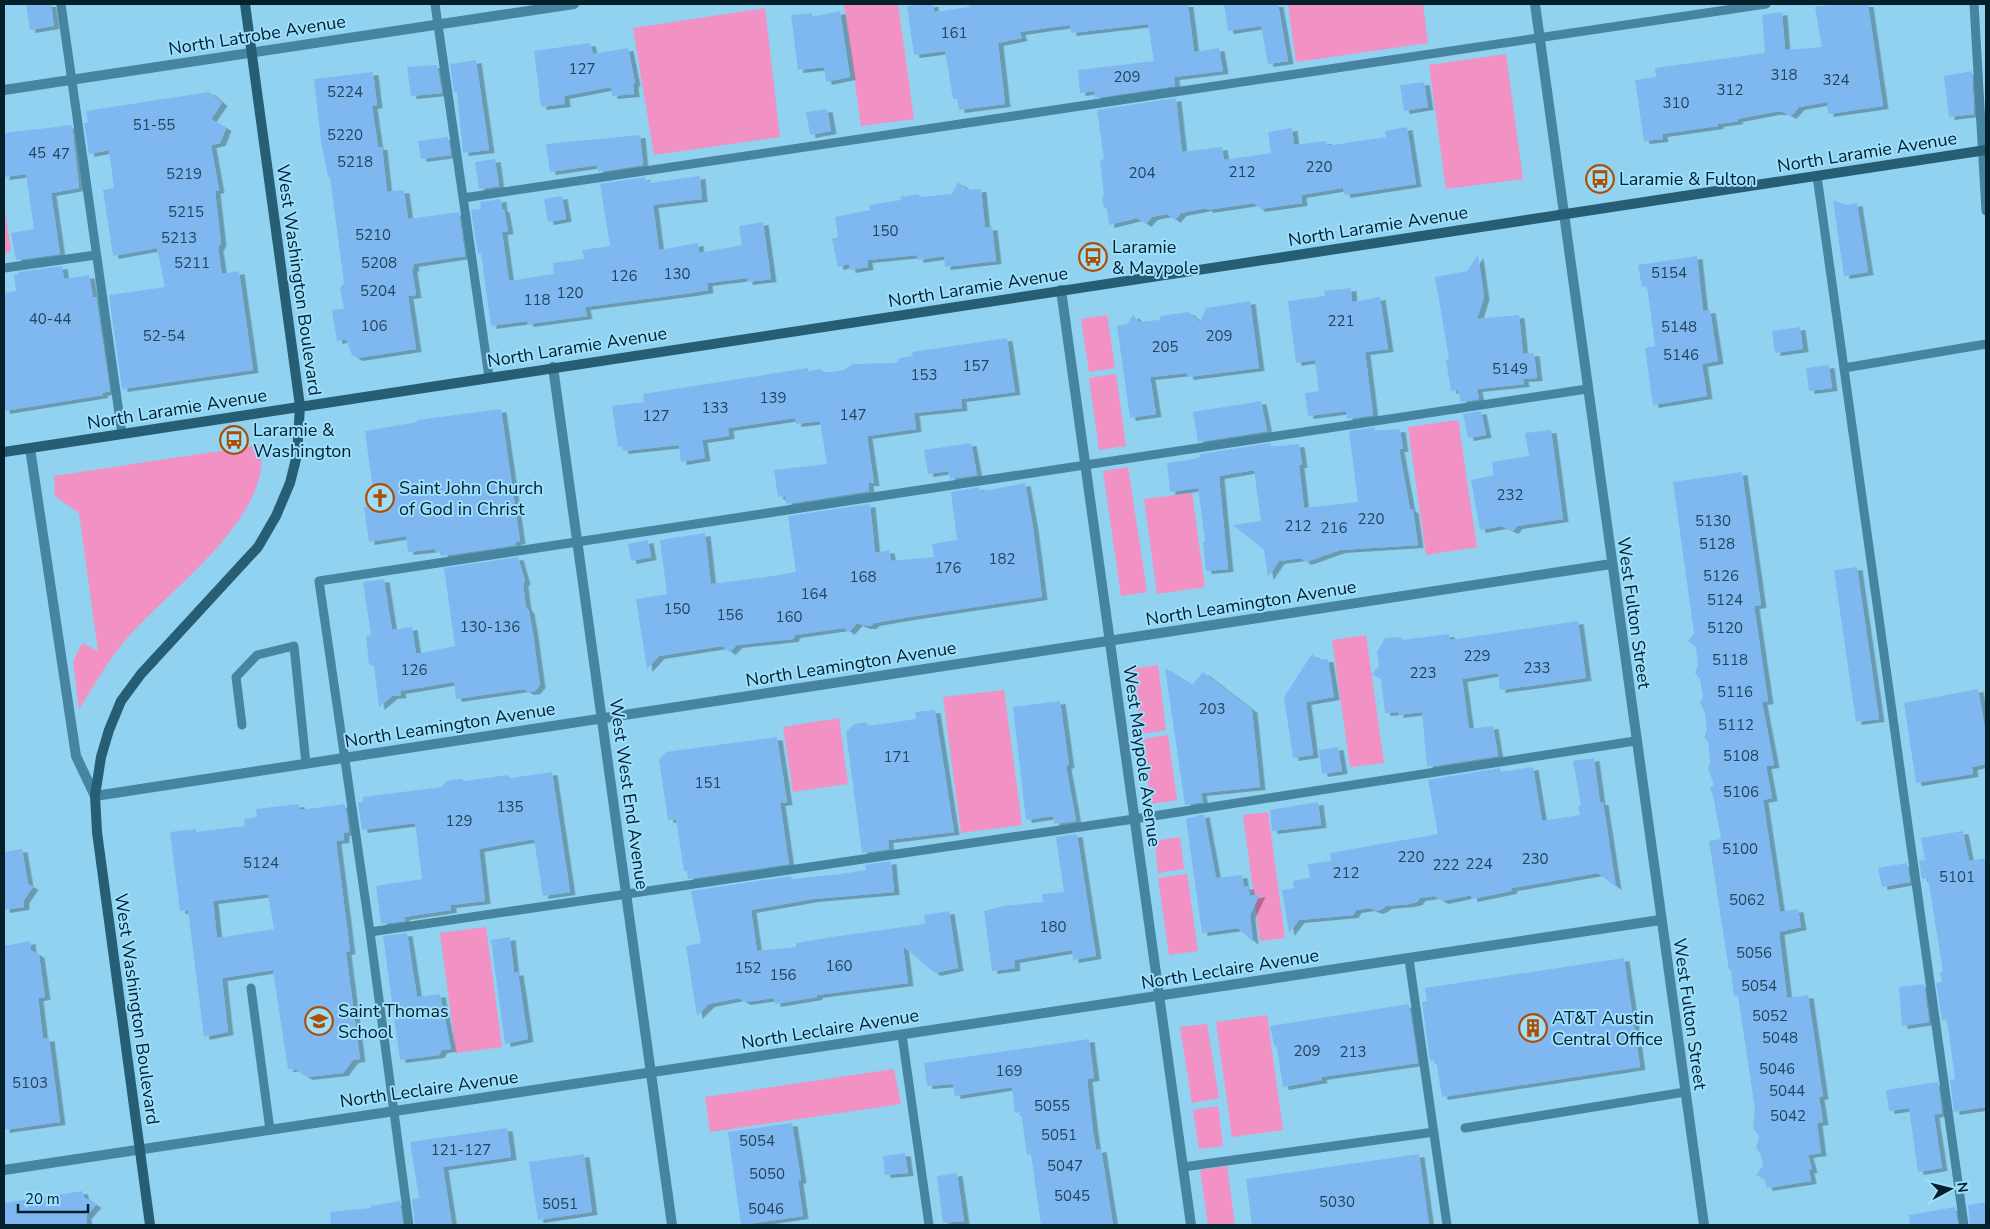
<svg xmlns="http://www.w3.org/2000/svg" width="1990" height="1229" font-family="'Nunito Sans',sans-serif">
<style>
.green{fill:#f291c3}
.building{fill:#7fb8f1;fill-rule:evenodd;filter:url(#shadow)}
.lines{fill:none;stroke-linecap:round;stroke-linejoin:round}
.lane{stroke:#46849f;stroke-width:9}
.street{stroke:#46849f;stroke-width:10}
.secondary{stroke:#265e75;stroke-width:10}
.labels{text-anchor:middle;stroke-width:4;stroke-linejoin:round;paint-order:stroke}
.number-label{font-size:15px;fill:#23465c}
.street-label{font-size:18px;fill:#04202b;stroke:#9edffe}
.poi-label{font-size:18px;fill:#04202b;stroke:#9edffe;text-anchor:start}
</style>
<defs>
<filter id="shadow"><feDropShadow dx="5.5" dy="3" stdDeviation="0" flood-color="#0004"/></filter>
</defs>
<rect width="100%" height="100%" fill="#91d2f0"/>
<!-- green -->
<path class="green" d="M844,4H898L914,119L861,126Z
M1288,4H1423L1428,43L1296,62Z
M765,8L780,137L654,155L633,28Z
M1506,54L1523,179L1446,189L1429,65Z
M4,204L11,251L4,254Z
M1107,315L1115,368L1089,372L1081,319Z
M1116,374L1126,446L1099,450L1089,378Z
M1458,420L1477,547L1426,555L1408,427Z
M260,445C261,452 262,460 261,468C253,530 169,591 129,636C109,658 95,684 79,709L73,662L82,643L98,651L79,513L55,496L54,476Z
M1128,467L1147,592L1121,596L1103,471Z
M1192,493L1205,587L1157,594L1144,499Z
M1366,635L1384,763L1350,767L1332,640Z
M1158,665L1166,730L1141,734L1132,669Z
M1004,690L1022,825L961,833L943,697Z
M839,718L848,784L793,792L783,727Z
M1168,735L1177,800L1151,804L1142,739Z
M1268,812L1285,938L1260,941L1243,815Z
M1180,837L1184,869L1158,873L1155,844L1160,840Z
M1187,874L1198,951L1169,955L1158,878Z
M486,927L502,1047L456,1053L440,933Z
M1267,1015L1283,1130L1232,1137L1216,1022Z
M1207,1024L1219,1098L1192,1103L1180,1027Z
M894,1069L901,1104L710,1132L705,1097Z
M1218,1106L1223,1146L1199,1149L1193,1110Z
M1227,1166L1235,1225H1208L1200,1170Z"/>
<!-- building -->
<path class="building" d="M26,4H51L54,26L30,30Z
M933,4L934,12L969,7V4H1188L1194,52L1219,48L1223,71L1174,77L1175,86L1095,98L1094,91L1080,93L1078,70L1154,61L1148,24L1071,33L1070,25L1047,28L1020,32L1022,38L998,43L1005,104L959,110L957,99H953L945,51L914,55L907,6Z
M1224,4H1278L1288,61L1268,64L1261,26L1228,31Z
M1841,4H1868L1883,106L1828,114L1827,102L1799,107L1791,116L1783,112H1774L1737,119L1738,121L1718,124V126L1662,134L1663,139L1644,141L1635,80L1656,77L1655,68L1765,53L1762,15L1782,12L1785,50L1822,47L1815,7Z
M840,11L850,77L826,82L824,67L798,70L791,15L812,13V17Z
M590,43L593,54L628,48L635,83L633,84L634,94L612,96L611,87L564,96L565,104L541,107L534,51Z
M476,60L489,150L463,153L457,92H454L450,64Z
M437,65L442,93L411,96L407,67Z
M1972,71L1974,114L1949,117L1944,76Z
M373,72L377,105L372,106L378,147H382L387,192L404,190L408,219L459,212L465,256L413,264L414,268L412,269L416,295L408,296L416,349L357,358L352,355L346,339L337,341L332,310L344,309L340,288L344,283L330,177H328L321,142L314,79Z
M1424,82L1428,107L1404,111L1400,85Z
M209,92L222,103L211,119L226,128L220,143L211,145L219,190L215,191L221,243L218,248L222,274L239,271L253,370L122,389L109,295L165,287L157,248L113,256L103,190L114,188L109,150L89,154L84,123H88L86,111Z
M1176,98L1182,152L1222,147L1224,160L1271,153L1268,132L1292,128L1294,145L1326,141V146L1386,137L1385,131L1407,127L1416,184L1345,195L1343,188L1301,195L1302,203L1260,209L1254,203L1207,210V208L1181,213L1175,220L1167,214L1152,217L1146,224L1137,218L1109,225L1107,209L1103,206L1102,197L1104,194L1100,160L1104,159L1097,110Z
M827,109L831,131L810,135L806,112Z
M72,125L79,188L51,193L60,254L16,260L11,233L34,229L26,174L4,177V133Z
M640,135L643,165L598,172L597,165L550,172L546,144Z
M448,137L451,155L421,159L418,141Z
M495,159L499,186L479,189L475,162Z
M700,176L702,199L653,205L659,250L698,243L699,253L742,245L739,226L763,222L771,279L747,282V278L707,283L708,290L691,293L585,307L587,316L528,324L527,321L491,326L481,253L478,254L471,210L481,209L480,202L501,199L502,209H504L508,231L502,232L509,281L554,274L553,263L584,259L582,250L610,246L600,184L645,177V181H649L650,183Z
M958,182L968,190L981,189L985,228L992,227L996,261L945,267L944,256L918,260L917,255L867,260L868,267L850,270L849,264L838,267L832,239L838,237L835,217L870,210L869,205L901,200L900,197L919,194L920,197L952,194Z
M562,196L566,219L548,222L544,199Z
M1833,200L1846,205L1857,203L1868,272L1844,276Z
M1478,255L1484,297L1477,319L1519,315L1523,354L1534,353L1537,378L1523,379L1524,384L1477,389L1479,399L1461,402L1458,390L1451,391L1446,360L1449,359L1435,277L1467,271Z
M1697,256L1703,311L1710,310L1718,361L1702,364L1707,396L1653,405L1645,348L1655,346L1647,286L1642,287L1638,265Z
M62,266L64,279L89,275L93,298L96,297L110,391L102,393L103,395L4,411V293L16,291L14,275L19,274L18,272Z
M1351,288L1352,302L1380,297L1388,349L1365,352L1373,415L1347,419L1346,411L1308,416L1305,393L1319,391L1315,360L1296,363L1288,301L1325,296L1324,291Z
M1250,301L1259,368L1188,377L1187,373L1150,377L1156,414L1130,418L1117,326L1127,324L1133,315L1139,322L1159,320L1161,316L1188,312L1200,322L1206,308Z
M1800,327L1803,349L1775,353L1772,331Z
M1007,338L1015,392L961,399L962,408L914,413L916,429L867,436L874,483H868L869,491L786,504L785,496L778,497L774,470L827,464L820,421L796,424L795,418L728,428L729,436L702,440L705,458L681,462L679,445L623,451L622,446L618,447L612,406L644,402L643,394L808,368V371L821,369L825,373L844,370L853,364L896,363L900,358L913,356L912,352Z
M1829,365L1832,388L1809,391L1806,368Z
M1261,401L1267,431L1198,442L1193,412Z
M501,409L520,541L515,542L516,545L442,556V552H436L435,549L408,552L406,536L369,542L364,507L375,505L365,431L417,422V420Z
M1481,411L1486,435L1468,438L1463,414Z
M1375,427V431L1400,429L1403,449H1399L1410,509L1413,510L1418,545L1340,550L1306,562L1301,558L1279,561L1268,577L1264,550L1233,525L1261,521L1254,470L1219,476L1228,569L1206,571L1203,543L1205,541L1198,488L1170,492L1167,463L1194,459L1200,457V454L1270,443L1271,447L1299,444L1302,465H1299L1304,508L1358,502L1349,431Z
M1551,430L1563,519L1517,526L1513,531L1501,526L1480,530L1471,480L1494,475L1492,462L1529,456L1525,433Z
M971,443L977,475L950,479L948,471L928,474L924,450Z
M1742,472L1761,605L1754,606L1768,701L1762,702L1774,765L1766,766L1772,798L1763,800L1780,912L1798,909L1801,927L1779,932L1782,957L1787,998L1808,995L1823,1096L1819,1097L1823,1122L1817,1123L1821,1153L1808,1155L1812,1170H1809L1811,1181L1767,1188L1765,1180L1756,1175L1763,1166L1761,1155L1756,1148L1759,1136L1753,1128L1755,1110L1743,1029L1738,996H1734L1731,970H1729L1709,841L1721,839L1714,800L1710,788L1714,784L1708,769L1710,761L1708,741L1704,737L1707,730L1705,713L1700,702L1703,698L1700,679L1695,673L1698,665L1696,647L1688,641L1694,633L1673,482Z
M1025,483L1033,527L1042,597L909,617L874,623L871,626H865L857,623L849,632L844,628L795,635L793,639L737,645L730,652L722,646L659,656L647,669L636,599L667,594L660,540L705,533L711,584L773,576L796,572L788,516L870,504L875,553L889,550L891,561L934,557L932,544L957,540L951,492L979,487L980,492Z
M648,540L651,557L631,561L628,544Z
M518,557L525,581L523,584L526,607L529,611L533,634L540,685L535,691L528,692L524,689L456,699L454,682L400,691L401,695L392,696L379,707L374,666L369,664L366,636L371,635L363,582L384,579L392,630L412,627L416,654L455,646L444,568Z
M1857,567L1879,719L1856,722L1834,570Z
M1578,621L1586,678L1500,690L1498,673L1462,679L1469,729L1493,726L1498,756L1427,767L1422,712L1398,715V712L1385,713L1381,679L1372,674L1379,666L1377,652L1385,638L1401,637L1402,640L1449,634L1450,640Z
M1312,654L1319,660L1328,659L1334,697L1306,702L1313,755L1293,758L1284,697Z
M1165,668L1192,685L1203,672L1252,710L1260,787L1201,793L1203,802L1185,805Z
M1978,689L1986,734V764L1972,767L1973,774L1916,783L1904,703Z
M1060,701L1069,765L1066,766L1076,821L1054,824L1053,816L1026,820L1013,707Z
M935,710L954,832L888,840L889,849L862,853L846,732L854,724L867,722L868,726L916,719L915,712Z
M777,737L787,802L780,803L789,864L688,879L687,871H684L676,819L668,820L659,760L666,752Z
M1338,747L1342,771L1322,774L1319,750Z
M1594,758L1600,802H1603L1616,887L1598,873L1512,888L1511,891L1472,899L1471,895L1443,901L1434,896L1420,898L1417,902L1409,904L1386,906L1382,909L1377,911L1369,908L1356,910L1353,915L1299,920L1289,933L1282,890L1294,888L1293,881L1310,878L1308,864L1331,861L1330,853L1438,834L1428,780L1500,768L1501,772L1533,767L1542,821L1580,815L1578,806L1581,805L1573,761Z
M552,772L570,892L543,896L534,839L479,849L485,901L451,905V910L404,917L405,921L381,924L376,886L422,879L415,823L362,830L358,802H363V797L442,787L446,781L461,779L465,781L508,775L510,778Z
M1318,802L1321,825L1272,831L1270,810Z
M299,804L300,810L345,804L349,832L344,833V840L336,841L350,951L346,952L360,1059L353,1060L343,1073L307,1077L294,1069H288L273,970L222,978L228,1032L204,1037L188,910L180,911L170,832L196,829V832L245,826L244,819L257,817L256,809ZM268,894L274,929L217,938L213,901Z
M1204,814L1216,878L1242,875L1244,887L1248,886L1250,896L1260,894L1250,915L1253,942L1238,928L1202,933L1186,819Z
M1963,831L1969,861L1986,858V1107L1954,1112L1950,1080L1955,1079L1947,1019L1942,1020L1936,983L1942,982L1940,972H1943L1928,878L1922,879L1919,861L1925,860L1921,838Z
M1077,834L1096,956L1073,960L1072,950L1014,960L1015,968L992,971L984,911L1003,906L1043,902L1042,894L1064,892L1056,837Z
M22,849L28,884L33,887L24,900V907L4,910V852Z
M891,861L894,892L813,899L751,910L757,951L796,947V943L832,937L925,924L924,915L949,911L958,968L935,973L903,946L908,983L817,995V997L775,1004L774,998L745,1002L739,998L709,1004L697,1016L686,946L701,943L691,891L791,876L792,879L841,874L866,870L865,865Z
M1907,863L1910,882L1882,887L1878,868Z
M407,933L417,997L440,994L451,1049L442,1050L439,1055L400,1060L383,936Z
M510,937L514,973L518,972L528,1039L505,1044L491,940Z
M30,941L31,950L39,955L45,997L38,998L43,1039L49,1038L60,1122L4,1130V946Z
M1624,958L1640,1067L1442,1097L1436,1060L1430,1061L1422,1002L1427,1001L1425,988Z
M1924,984L1929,1022L1902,1026L1899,987Z
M1409,1004L1418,1063L1321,1077L1322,1080L1283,1087L1277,1048L1274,1045L1270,1026Z
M1089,1039L1094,1078L1087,1079L1093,1131L1096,1150L1101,1149L1113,1225H1041L1031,1154L1027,1155L1021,1112L1015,1113L1012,1087L955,1096L953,1084L927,1086L924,1063Z
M1938,1082L1942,1113L1934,1115L1942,1168L1918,1172L1909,1108L1889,1111L1886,1090Z
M792,1123L801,1180L798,1181L803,1216L741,1225L728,1132Z
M507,1128L511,1157L443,1167L452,1225H415L412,1199L419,1198L410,1142Z
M905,1153L908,1173L885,1175L883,1156Z
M584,1154L592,1212L538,1220L529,1162Z
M1419,1154L1429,1225H1252L1246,1179Z
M957,1173L964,1221L943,1223L937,1176Z
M82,1191L84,1197L96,1205L86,1216L87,1225H4V1203Z
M400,1201L403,1225H331L330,1212L371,1208L370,1206Z
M1986,1202V1225H1970L1968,1205Z
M1955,1207L1958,1225H1910L1909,1215Z"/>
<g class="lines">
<!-- lane -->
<path class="lane" d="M61,4L122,434
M435,4L489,377
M1974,4L1986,211
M1817,176L1964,1225
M463,198L1766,4
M4,268L96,255
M1844,368L1986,344
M242,725L236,677L257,655L294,646L306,764
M370,932L1134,819L1635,741
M1409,959L1447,1225
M251,988L270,1130
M902,1035L929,1225
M1465,1128L1685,1092
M1183,1167L1434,1132
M409,1225L370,932L319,581L1587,389"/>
<!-- street -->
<path class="street" d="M1535,4L1704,1225
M4,90L574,4
M1061,290L1191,1225
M553,367L672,1225
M30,448L76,756L95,796L1611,564
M4,1170L1660,920"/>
<!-- secondary -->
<path class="secondary" d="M4,452L1986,150
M150,1225L97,832L95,796L101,757L109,730L121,701L141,674L258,547L276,516L290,483L297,455L300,406L245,4"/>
</g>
<!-- icons -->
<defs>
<symbol id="bus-ring" viewBox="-11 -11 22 22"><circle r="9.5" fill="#9edffe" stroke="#ae4e02" stroke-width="1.5"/><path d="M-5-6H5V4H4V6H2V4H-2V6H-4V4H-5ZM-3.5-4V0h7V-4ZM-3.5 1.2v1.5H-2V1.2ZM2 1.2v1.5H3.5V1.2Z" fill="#ae4e02"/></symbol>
<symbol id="church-ring" viewBox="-11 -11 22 22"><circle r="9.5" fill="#9edffe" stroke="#ae4e02" stroke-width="1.5"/><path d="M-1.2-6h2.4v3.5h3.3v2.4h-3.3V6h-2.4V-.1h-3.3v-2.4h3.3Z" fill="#ae4e02"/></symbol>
<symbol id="school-ring" viewBox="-11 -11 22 22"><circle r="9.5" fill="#9edffe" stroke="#ae4e02" stroke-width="1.5"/><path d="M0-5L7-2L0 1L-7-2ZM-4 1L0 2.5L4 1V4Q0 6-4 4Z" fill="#ae4e02"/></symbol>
<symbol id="building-ring" viewBox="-11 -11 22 22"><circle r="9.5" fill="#9edffe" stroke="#ae4e02" stroke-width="1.5"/><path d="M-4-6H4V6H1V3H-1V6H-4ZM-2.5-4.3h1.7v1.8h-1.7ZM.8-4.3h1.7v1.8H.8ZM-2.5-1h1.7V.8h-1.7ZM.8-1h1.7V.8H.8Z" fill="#ae4e02"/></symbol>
</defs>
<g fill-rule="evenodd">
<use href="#bus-ring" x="1584" y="163" width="32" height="32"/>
<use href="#bus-ring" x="1077" y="241" width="32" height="32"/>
<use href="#bus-ring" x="218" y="424" width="32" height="32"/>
<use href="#church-ring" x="364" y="482" width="32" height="32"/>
<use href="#school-ring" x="303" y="1005" width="32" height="32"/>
<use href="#building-ring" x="1517" y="1012" width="32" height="32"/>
</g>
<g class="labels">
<!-- number labels -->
<g class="number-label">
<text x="954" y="38">161</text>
<text x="582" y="74">127</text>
<text x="1784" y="80">318</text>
<text x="1127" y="82">209</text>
<text x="1836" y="85">324</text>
<text x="1730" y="95">312</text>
<text x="345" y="97">5224</text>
<text x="1676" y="108">310</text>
<text x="154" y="130">51-55</text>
<text x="345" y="140">5220</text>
<text x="37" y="158">45</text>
<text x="61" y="159">47</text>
<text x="355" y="167">5218</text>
<text x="1319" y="172">220</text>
<text x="1242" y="177">212</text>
<text x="1142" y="178">204</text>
<text x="184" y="179">5219</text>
<text x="186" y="217">5215</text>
<text x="885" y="236">150</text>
<text x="373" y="240">5210</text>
<text x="179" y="243">5213</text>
<text x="192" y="268">5211</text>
<text x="379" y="268">5208</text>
<text x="1669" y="278">5154</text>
<text x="677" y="279">130</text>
<text x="624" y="281">126</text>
<text x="378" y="296">5204</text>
<text x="570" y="298">120</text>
<text x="537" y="305">118</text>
<text x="50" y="324">40-44</text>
<text x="1341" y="326">221</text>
<text x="374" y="331">106</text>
<text x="1679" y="332">5148</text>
<text x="164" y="341">52-54</text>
<text x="1219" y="341">209</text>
<text x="1165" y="352">205</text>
<text x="1681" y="360">5146</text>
<text x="976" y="371">157</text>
<text x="1510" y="374">5149</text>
<text x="924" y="380">153</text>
<text x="773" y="403">139</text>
<text x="715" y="413">133</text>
<text x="853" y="420">147</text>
<text x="656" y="421">127</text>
<text x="1510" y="500">232</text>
<text x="1371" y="524">220</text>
<text x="1713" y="526">5130</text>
<text x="1298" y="531">212</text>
<text x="1334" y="533">216</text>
<text x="1717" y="549">5128</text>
<text x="1002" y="564">182</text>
<text x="948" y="573">176</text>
<text x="1721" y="581">5126</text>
<text x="863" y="582">168</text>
<text x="814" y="599">164</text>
<text x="1725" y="605">5124</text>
<text x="677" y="614">150</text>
<text x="730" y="620">156</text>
<text x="789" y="622">160</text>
<text x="490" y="632">130-136</text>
<text x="1725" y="633">5120</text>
<text x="1477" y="661">229</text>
<text x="1730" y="665">5118</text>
<text x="1537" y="673">233</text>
<text x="414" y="675">126</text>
<text x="1423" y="678">223</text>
<text x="1735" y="697">5116</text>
<text x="1212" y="714">203</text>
<text x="1736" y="730">5112</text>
<text x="1741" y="761">5108</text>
<text x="897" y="762">171</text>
<text x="708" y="788">151</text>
<text x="1741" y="797">5106</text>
<text x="510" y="812">135</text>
<text x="459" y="826">129</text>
<text x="1740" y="854">5100</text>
<text x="1411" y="862">220</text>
<text x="1535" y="864">230</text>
<text x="261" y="868">5124</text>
<text x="1479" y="869">224</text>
<text x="1446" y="870">222</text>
<text x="1346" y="878">212</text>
<text x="1957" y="882">5101</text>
<text x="1747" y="905">5062</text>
<text x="1053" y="932">180</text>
<text x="1754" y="958">5056</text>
<text x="839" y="971">160</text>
<text x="748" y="973">152</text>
<text x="783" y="980">156</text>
<text x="1759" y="991">5054</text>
<text x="1770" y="1021">5052</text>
<text x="1780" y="1043">5048</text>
<text x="1307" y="1056">209</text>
<text x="1353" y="1057">213</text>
<text x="1777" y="1074">5046</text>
<text x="1009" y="1076">169</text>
<text x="30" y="1088">5103</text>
<text x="1787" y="1096">5044</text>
<text x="1052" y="1111">5055</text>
<text x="1788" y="1121">5042</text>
<text x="1059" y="1140">5051</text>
<text x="757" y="1146">5054</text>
<text x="461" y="1155">121-127</text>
<text x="1065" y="1171">5047</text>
<text x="767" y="1179">5050</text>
<text x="1072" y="1201">5045</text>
<text x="1337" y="1207">5030</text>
<text x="560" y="1209">5051</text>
<text x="766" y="1214">5046</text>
</g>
<!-- street labels -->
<g class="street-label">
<text transform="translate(257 35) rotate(-9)" y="6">North Latrobe Avenue</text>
<text transform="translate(1867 152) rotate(-9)" y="6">North Laramie Avenue</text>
<text transform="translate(1378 226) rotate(-9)" y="6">North Laramie Avenue</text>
<text transform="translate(299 280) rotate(82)" y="6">West Washington Boulevard</text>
<text transform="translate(978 287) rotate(-9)" y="6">North Laramie Avenue</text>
<text transform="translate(577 347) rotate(-9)" y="6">North Laramie Avenue</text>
<text transform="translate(177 409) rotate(-9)" y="6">North Laramie Avenue</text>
<text transform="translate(1251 603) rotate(-9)" y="6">North Leamington Avenue</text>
<text transform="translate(1634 613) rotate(82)" y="6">West Fulton Street</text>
<text transform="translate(851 664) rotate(-9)" y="6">North Leamington Avenue</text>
<text transform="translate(450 725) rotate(-9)" y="6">North Leamington Avenue</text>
<text transform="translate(1142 756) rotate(82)" y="6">West Maypole Avenue</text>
<text transform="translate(629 794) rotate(82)" y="6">West West End Avenue</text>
<text transform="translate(1230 969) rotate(-9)" y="6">North Leclaire Avenue</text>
<text transform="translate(137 1009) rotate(82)" y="6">West Washington Boulevard</text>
<text transform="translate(1690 1014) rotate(82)" y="6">West Fulton Street</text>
<text transform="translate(830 1029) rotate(-9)" y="6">North Leclaire Avenue</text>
<text transform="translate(429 1089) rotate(-8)" y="6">North Leclaire Avenue</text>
</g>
<!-- poi labels -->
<g class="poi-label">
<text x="1619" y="185">Laramie &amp; Fulton</text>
<text x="1112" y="253">Laramie<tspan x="1112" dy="21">&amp; Maypole</tspan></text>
<text x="253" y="436">Laramie &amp;<tspan x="253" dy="21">Washington</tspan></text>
<text x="399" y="494">Saint John Church<tspan x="399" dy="21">of God in Christ</tspan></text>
<text x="338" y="1017">Saint Thomas<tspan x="338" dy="21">School</tspan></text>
<text x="1552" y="1024">AT&amp;T Austin<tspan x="1552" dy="21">Central Office</tspan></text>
</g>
</g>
<!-- border -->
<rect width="1990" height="1229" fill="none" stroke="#04202b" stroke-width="10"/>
<!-- north arrow -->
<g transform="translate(1950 1189) rotate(83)" stroke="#9edffe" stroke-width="4" paint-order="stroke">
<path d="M0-4L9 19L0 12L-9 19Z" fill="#04202b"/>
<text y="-8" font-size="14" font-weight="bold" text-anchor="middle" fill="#04202b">N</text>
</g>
<!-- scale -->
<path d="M18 1204v8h70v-8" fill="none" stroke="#04202b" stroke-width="2.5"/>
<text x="25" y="1204" font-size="15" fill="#04202b" stroke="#9edffe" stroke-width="4" paint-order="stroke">20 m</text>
</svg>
